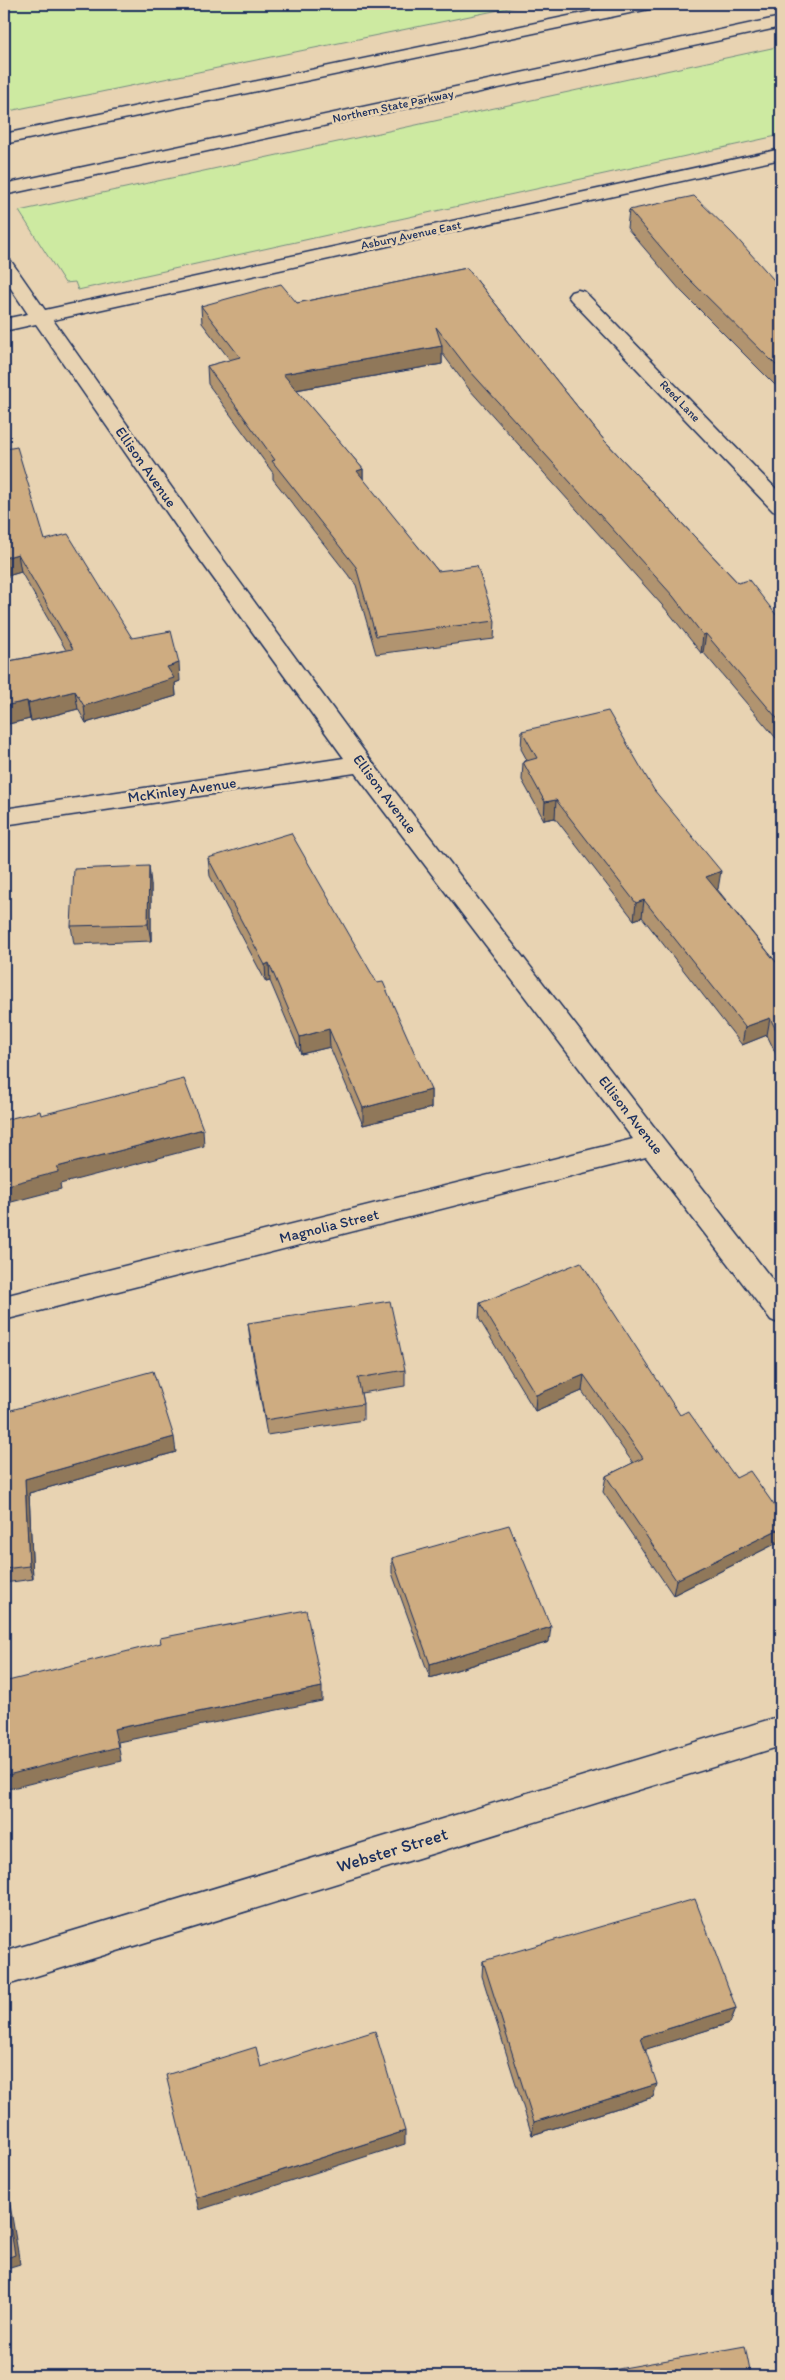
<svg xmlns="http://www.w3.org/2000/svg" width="785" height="2380" font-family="Itim,sans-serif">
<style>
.green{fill:#cdeaa1;stroke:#748c80}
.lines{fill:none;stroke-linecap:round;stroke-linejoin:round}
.minor-casing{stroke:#1b2f5e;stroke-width:3}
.highway-casing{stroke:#1b2f5e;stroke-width:3}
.minor{fill:#e8d3b2;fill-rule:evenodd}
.highway{fill:#e8d3b2;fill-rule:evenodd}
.wall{fill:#b1946f;stroke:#1b2f5e}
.shaded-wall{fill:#90785a;stroke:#1b2f5e}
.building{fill:#ceac81;stroke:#1b2f5e}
.labels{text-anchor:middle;stroke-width:5;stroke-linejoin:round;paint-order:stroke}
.far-street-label{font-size:12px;fill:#1b2f5e;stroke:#e8d3b2}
.street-label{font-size:15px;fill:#1b2f5e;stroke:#e8d3b2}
.near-street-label{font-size:18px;fill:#1b2f5e;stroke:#e8d3b2}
</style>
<rect width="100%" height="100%" fill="#e8d3b2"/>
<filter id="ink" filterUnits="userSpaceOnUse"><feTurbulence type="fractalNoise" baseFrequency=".02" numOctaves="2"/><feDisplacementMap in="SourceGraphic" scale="10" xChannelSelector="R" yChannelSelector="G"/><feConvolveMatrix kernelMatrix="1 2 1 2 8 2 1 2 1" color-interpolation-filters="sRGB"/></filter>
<g filter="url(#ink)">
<!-- green -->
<path class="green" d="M4,4H528L4,112Z
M781,46V135L78,290L75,282L65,283L19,211Z"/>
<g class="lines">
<defs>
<path id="minor" d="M781,149V159L53,320L206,536L369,758L781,1291V1324L771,1320L646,1157L4,1320V1296L633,1139L355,773L4,825V809L344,758L190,546L36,324L4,331V319L28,314L4,278V259L11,261L45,310Z
M578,290L585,292L781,494V512L773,511L571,300L568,296L571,292Z
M781,1716V1746L4,1986V1952Z"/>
<path id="highway" d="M626,4H657L655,8L649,9L4,144V134Z
M781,17V27L4,195V184Z"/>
</defs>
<!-- minor casing -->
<use href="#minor" class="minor-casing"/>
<!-- highway casing -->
<use href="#highway" class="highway-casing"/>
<!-- minor -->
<use href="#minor" class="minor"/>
<!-- highway -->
<use href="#highway" class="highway"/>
</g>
<!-- wall -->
<path class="wall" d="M629,210L781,288V391L681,291L627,228Z
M467,268L604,440L738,583L781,621V744L703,652L701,653L670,614L469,389L442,353V364L296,390L363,469V480L438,571L495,621L494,639L376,654L356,585L273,479V473L208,384L207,366L230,360L202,323L201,306L297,303Z
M4,446L45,540L132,638L180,681L175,683L176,696L86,723L78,709L31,721L30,719L4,725V662L66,650L21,572L4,577Z
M522,731L654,790L718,889H717L781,968V1065L767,1035L742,1045L642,917L634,920L555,818L544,820L522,780L523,762L527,760L521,749Z
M208,858L431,1090V1108L363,1125L330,1047L301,1054L270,981L266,982L210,876Z
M151,884V941L74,944L71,926Z
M480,1303L680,1415L736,1478L781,1515V1541L673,1595L603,1492L606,1476L633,1463L582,1391L535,1411L479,1319Z
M248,1323L405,1370V1386L361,1393L363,1404V1420L267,1435L250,1339Z
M4,1412L176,1452L29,1493L33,1579L4,1583Z
M392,1558L549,1642L430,1678L392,1573Z
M483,1961L736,2008L730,2023L645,2049L653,2097L532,2135L482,1976Z"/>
<!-- shaded-wall -->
<path class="shaded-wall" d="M442,346V364L284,392L283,374Z
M363,469V487L357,471Z
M18,554L21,572L4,577V558Z
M706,634L703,652L701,653L703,635Z
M179,663L180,681L175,683L176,696L86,723L84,706L167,667Z
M75,691L78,709L31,721L28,703Z
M27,701L30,719L4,725V706Z
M556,800L555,818L544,820L545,802Z
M149,866L151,884V941L148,924Z
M721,871L718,889L704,894L706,877Z
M644,900L642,917L634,920L636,903Z
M269,963L270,981L266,982L265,965Z
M770,1018L767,1035L742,1045L745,1027Z
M329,1029L330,1047L301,1054L300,1037Z
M431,1090V1108L363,1125V1108Z
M203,1129L204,1146L60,1184L61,1189L4,1204V1186L57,1167Z
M584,1375L582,1391L535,1411L536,1395Z
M174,1437L176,1452L29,1493L33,1579L29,1566L25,1479Z
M781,1528V1541L673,1595L676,1580Z
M551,1627L549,1642L430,1678V1664Z
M322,1687V1701L118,1742L121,1761L4,1790V1776L114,1729Z
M736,2008L730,2023L637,2052L641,2037Z
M657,2084L653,2097L532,2135L534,2122Z
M405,2131V2144L199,2210L196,2198Z
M4,2169L20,2264L4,2269Z"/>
<!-- building -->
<path class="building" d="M694,196L734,235L781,288V370L683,273L629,210Z
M467,268L604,440L738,583L749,580L781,621V723L706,634L703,635L673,596L470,371L436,327L442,346L283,374L363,469L357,471L438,571L477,566L495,621L376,636L356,567L272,461L275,460L207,366L240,357L201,306L281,284L297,303Z
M4,446L6,449L17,447L45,540L68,534L132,638L171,631L179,663L167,667L174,678L84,706L75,691L28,703L27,701L4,706V662L73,649L18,554L4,558Z
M608,711L654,790L721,871L706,877L781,968V1040L770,1018L745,1027L644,900L636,903L556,800L545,802L523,762L537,758L522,731Z
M291,833L377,983L383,982L431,1090L363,1108L329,1029L300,1037L269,963L265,965L208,858Z
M149,866L148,924L71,926L74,869Z
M184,1079L203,1129L57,1167L58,1172L4,1186V1120L40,1111L41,1115Z
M581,1262L680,1415L688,1411L736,1478L750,1471L781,1515V1528L676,1580L606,1476L643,1458L584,1375L536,1395L480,1303Z
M390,1301L405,1370L358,1378L363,1404L265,1420L248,1323Z
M153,1371L174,1437L25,1479L29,1566L4,1569V1412Z
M509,1525L551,1627L430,1664L392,1558Z
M306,1610L322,1687L114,1729L118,1747L4,1776V1682L161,1643L160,1638Z
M695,1899L736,2008L641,2037L657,2084L534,2122L483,1961Z
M375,2031L405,2131L196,2198L166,2075L256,2047L261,2067Z
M4,2189L15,2255L4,2259Z
M745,2346L751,2376H585V2375Z"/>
</g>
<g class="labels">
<!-- far-street labels -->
<g class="far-street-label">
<text transform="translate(393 106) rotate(-12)" y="4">Northern State Parkway</text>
<text transform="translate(411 235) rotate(-12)" y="4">Asbury Avenue East</text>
<text transform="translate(680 401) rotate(46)" y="4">Reed Lane</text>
</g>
<!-- street labels -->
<g class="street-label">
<text transform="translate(146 467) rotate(55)" y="5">Ellison Avenue</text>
<text transform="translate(182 790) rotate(-8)" y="5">McKinley Avenue</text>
<text transform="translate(385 794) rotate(53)" y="5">Ellison Avenue</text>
<text transform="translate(631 1115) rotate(52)" y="5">Ellison Avenue</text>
<text transform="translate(329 1226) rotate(-14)" y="5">Magnolia Street</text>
</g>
<!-- near-street labels -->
<g class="near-street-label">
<text transform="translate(392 1850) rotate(-17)" y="6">Webster Street</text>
</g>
</g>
<!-- margin -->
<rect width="785" height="2380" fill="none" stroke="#e8d3b2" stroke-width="20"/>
<rect x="10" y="10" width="765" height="2360" fill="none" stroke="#1b2f5e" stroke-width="2" filter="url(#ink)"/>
</svg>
